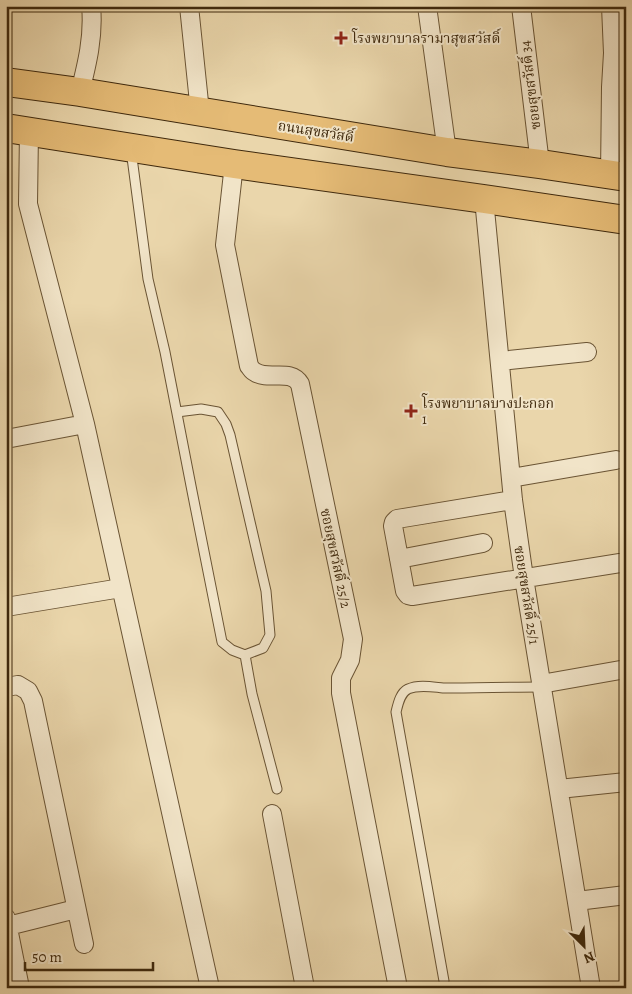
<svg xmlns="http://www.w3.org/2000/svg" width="632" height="994" font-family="Alegreya,'Noto Serif Thai',serif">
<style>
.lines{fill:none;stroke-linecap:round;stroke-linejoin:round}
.lane-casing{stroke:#6a5434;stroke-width:11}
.street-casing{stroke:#6a5434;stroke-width:20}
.primary-casing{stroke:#3f290d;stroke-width:30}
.lane{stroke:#f1e4c8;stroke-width:9}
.street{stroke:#f1e4c8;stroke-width:18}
.primary{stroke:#e5bb76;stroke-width:28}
.poi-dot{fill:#8f2418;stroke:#f1e4c8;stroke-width:2}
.labels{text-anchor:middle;stroke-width:4;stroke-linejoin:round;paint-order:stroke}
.poi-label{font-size:14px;fill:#3f290d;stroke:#f1e4c8;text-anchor:start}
.street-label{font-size:14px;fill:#3f290d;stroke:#f1e4c8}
</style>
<rect width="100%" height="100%" fill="#ead6ab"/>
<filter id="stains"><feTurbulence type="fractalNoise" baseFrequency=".004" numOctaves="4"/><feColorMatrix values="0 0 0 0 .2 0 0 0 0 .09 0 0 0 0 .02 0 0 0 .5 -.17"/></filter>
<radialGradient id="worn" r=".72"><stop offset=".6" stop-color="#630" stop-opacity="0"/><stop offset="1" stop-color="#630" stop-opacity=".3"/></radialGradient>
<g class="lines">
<defs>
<path id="lane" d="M131,150L148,279L165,352L192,491L222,642L232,650L245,655L252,694L277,789
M177,412L201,409L218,412L226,424L230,435L266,591L270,635L263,648L245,655
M444,981L396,712C398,704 400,693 408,689C419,684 433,687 443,688C476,688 509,687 542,687"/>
<path id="street" d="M189,6L200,112
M427,6L447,152
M521,6L540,164
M80,92C87,64 94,36 91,6
M29,131L28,204L85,424L210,988
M234,164L225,245L249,366C251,368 252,371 255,372C268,381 291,368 300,384L353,639L350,660L341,678V693L398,988
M610,175L611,87L613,53L611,6
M484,199L513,500L524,578L591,988
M500,361L587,352
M6,439L85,424
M511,478L616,460
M513,500L397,519L394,522L393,526L405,591L408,595L412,596L620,563
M399,559L483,543
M6,607L121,588
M541,684L626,669
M6,687L18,685L28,691L33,701L84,944
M559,789L626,782
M272,814L305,988
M577,901L626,895
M6,918L20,988
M8,926L76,909"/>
<path id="primary" d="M6,82L80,92L447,152L540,164L626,177
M6,128L234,164L484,199L626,220"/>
</defs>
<!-- lane casing -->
<use href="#lane" class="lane-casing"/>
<!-- street casing -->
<use href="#street" class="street-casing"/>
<!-- primary casing -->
<use href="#primary" class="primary-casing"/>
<!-- lane -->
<use href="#lane" class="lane"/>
<!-- street -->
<use href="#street" class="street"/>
<!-- primary -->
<use href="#primary" class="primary"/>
</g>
<!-- markers -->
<g class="poi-dot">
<path d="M338.5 30.5h5v5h5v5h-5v5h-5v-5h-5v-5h5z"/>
<path d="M408.5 403.5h5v5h5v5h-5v5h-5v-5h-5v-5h5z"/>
</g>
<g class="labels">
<!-- poi labels -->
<g class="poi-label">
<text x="352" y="43">โรงพยาบาลรามาสุขสวัสดิ์</text>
<text x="422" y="408">โรงพยาบาลบางปะกอก<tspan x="422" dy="16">1</tspan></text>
</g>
<!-- street labels -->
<g class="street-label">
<text transform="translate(530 85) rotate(-97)" y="5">ซอยสุขสวัสดิ์ 34</text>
<text transform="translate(316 131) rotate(9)" y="5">ถนนสุขสวัสดิ์</text>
<text transform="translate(336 558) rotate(78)" y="5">ซอยสุขสวัสดิ์ 25/2</text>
<text transform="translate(527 595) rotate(81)" y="5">ซอยสุขสวัสดิ์ 25/1</text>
</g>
</g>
<!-- margin -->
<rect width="632" height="994" fill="none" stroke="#ead6ab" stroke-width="25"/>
<rect x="8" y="8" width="617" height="979" fill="none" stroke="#3f290d" stroke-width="2.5"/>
<rect x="12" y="12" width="607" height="969" fill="none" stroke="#3f290d"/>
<!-- north arrow -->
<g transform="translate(584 946) rotate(156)" stroke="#f1e4c8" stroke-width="4" paint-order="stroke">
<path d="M0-4L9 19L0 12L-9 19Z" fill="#3f290d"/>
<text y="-8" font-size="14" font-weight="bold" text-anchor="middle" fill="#3f290d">N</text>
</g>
<!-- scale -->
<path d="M25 962v8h128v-8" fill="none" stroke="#3f290d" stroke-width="2.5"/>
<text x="32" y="962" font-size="15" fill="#3f290d" stroke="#f1e4c8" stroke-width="4" paint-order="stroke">50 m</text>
<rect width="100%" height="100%" filter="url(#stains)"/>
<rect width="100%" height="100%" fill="url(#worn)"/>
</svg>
